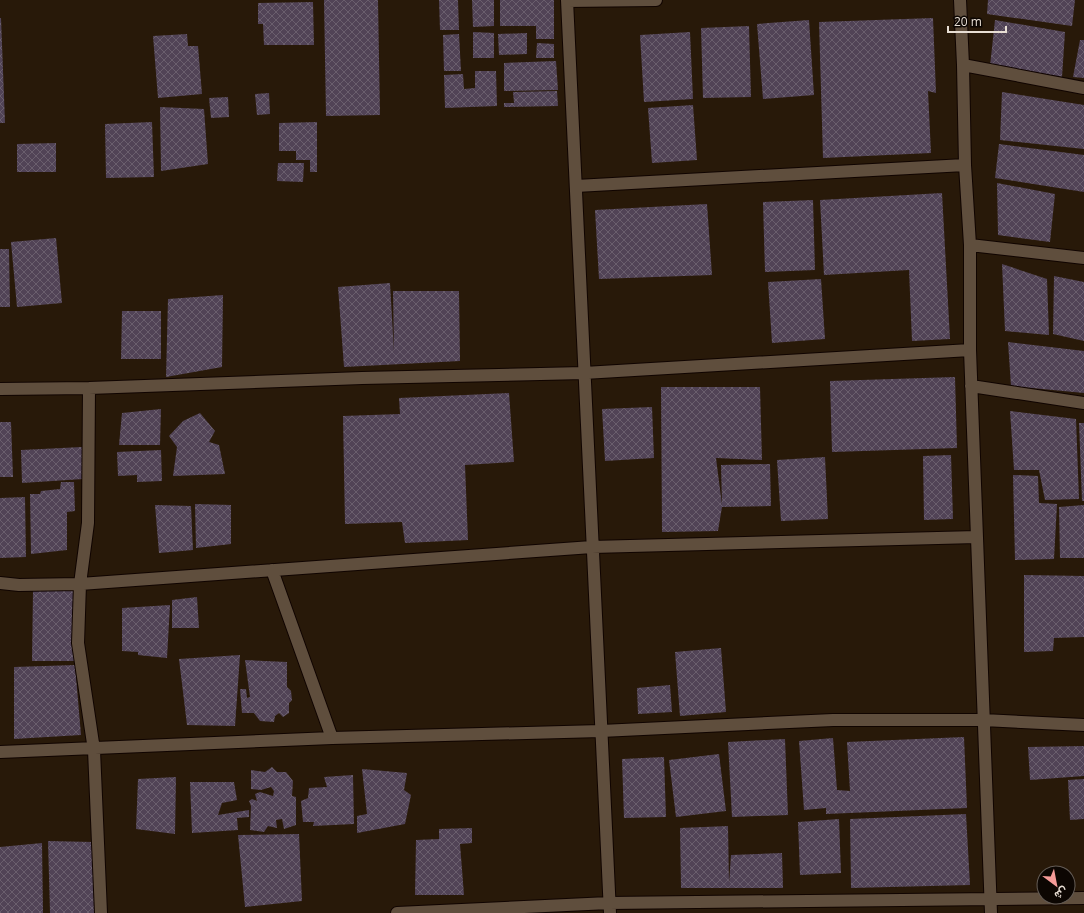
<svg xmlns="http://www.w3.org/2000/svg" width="1084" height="913" font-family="'Open Sans',Vazirmatn,sans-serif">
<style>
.building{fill:url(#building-cross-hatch)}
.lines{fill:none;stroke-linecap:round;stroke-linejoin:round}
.minor-casing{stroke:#100400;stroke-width:14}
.minor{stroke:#5f4e3d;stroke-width:12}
</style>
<defs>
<pattern id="building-cross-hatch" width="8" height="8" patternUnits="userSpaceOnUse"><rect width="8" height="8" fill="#514356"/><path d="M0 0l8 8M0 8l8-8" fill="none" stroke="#6a5e6d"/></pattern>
</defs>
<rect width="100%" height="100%" fill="#281909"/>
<!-- building -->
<path class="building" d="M324,0H378L380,115L326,116Z
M439,0H458L459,30H440Z
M472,0H494V26L473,27Z
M500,0H554V39H536V26H500Z
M988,0H1075L1072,26L987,14Z
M313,2L314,45H264L263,24H258V3Z
M0,18H1L5,123H0Z
M933,18L936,93L928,91L931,153L823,158L819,22Z
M809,20L814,95L763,99L757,24Z
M995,20L1065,32L1062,77L990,66Z
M749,26L751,97L703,98L701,28Z
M473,32L494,33V58H473Z
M690,32L693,99L644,102L640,35Z
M527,33V54L499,55L498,34Z
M187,34L188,46H198L202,94L158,98L153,36Z
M459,34L461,71H444L443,35Z
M1080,40H1084V78L1073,77Z
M537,43L554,44V58H536Z
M556,61L558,90L504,91V63Z
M475,71H496L497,106L445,108L444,75L463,74L464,89L475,88Z
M557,91L558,106L504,107V103H514L513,92Z
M1002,92L1084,105V149L1000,140Z
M269,93L270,114L257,115L255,94Z
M228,97L229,117L211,118L209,98Z
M693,105L697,160L652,163L648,108Z
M160,107L204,109L208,164L161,171Z
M152,122L154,177L106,178L105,124Z
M317,122V172H310V160H296V151H279V123Z
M56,143V172H17V144Z
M999,144L1084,155V192L995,178Z
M278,163H304L303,182L277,181Z
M997,183L1055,194L1050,242L998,235Z
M942,193L950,339L912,341L909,270L824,275L820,200Z
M813,200L815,270L765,272L763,202Z
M707,204L712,275L599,279L595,210Z
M56,238L62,303L17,307L11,242Z
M0,249H9L10,307H0Z
M1002,264L1047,279L1049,335L1005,331Z
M1054,276L1084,282V341L1053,334Z
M821,279L825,339L772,343L768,282Z
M390,283L394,352L393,291H459L460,361L344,367L338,287Z
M223,295L222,367L166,377L168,299Z
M122,311H161V359H121Z
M1008,342L1084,351V393L1011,386Z
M955,377L957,448L832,452L830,381Z
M661,387H760L762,460L716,458L722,505L721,465L770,464L771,506L722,507L718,531L662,532Z
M509,393L514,462L465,465L468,540L405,543L402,522L345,524L343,416L400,414L399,398Z
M652,407L654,458L605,461L602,409Z
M161,409L160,445H119L122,413Z
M1010,411L1076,419L1079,499L1045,500L1039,470H1014Z
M200,413L215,431L209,442L219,445L225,474L173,476L177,447L169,436L183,421Z
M0,422H11L13,477H0Z
M1079,423H1084V501H1082Z
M82,447L83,479L22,483L21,450Z
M161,450L162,481L137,482V475L118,476L117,452Z
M951,455L953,519L924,520L923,456Z
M825,457L828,519L781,521L777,460Z
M1013,475L1038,476L1039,503L1057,504L1054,559L1015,560Z
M61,482H74L75,511L67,512V550L31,554L30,494H40L41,491L60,489Z
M25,497L26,557L0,558V498Z
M195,504L231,505V544L196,548Z
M155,505L191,506L193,550L159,553Z
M1084,505V558H1060L1059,507Z
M1024,575L1084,576V637L1054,638L1053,651L1024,652Z
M77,589L75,661H32L33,591Z
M197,597L199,628H172V600Z
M170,605L167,658L138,655V652L122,651V608Z
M721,648L726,712L680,716L675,652Z
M240,655L235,726L187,725L179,659Z
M245,660L287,662V687L291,691L292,700L289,703V713L283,717L279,713L275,716L274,722L260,721L254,713H242L240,689H246L247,698L250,697Z
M75,665L81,735L14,739V667Z
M670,685L672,712L638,714L637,688Z
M964,737L967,808L826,814V808L804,810L799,741L833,738L837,790L850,791L847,742Z
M785,739L788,815L732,817L728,742Z
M1084,746V776L1030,780L1028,747Z
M719,754L726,811L676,817L669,760Z
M664,757L666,817L624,818L622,759Z
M272,767L277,772H286L293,781L292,796L296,797V825L284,829L282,819L276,820L277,828L268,826L264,832L250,830L251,806L249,801L252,799L257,801L255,794L260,792L273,796L274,791L271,787L261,790L251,789V770L265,772Z
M362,769L407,773L404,790L411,795L405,824L357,833V816L367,814Z
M353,775L354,824L313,826L314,822H303L301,801L308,798L309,788L327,787L324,777Z
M176,777L175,834L136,829L138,779Z
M1084,779V819L1070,820L1068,780Z
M190,782H234L237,800L222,803L218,815L249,810V817L237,818L238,830L192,833Z
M966,814L970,885L851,888L850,819Z
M839,819L841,873L800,875L798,822Z
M728,826L729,883L731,855L782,853L783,888H681L680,828Z
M472,828V843L460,844L464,895H415L416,840L439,839V829Z
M299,834L302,901L245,907L238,835Z
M48,841L93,842L94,913H50Z
M42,843L43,913H0V847Z"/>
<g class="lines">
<defs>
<path id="minor" d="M567,0L610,913
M960,0L963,65L965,165L970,245V350L991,913
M567,1L656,0
M963,65L1084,88
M576,186L965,165
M970,245L1084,258
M971,386L1084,403
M89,388L88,523L80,584L78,643L94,750L101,913
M0,389L89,388L362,378L584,373L970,350
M272,570L332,738
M0,583L19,585L80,584L592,547L977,537
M0,752L332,738L601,731L833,720H983L1084,725
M397,913L609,903L1084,898"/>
</defs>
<!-- minor casing -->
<use href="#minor" class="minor-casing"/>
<!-- minor -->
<use href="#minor" class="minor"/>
</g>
<!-- north arrow -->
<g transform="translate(1056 885) rotate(148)"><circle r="19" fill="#0c0602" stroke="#645c56"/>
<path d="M0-3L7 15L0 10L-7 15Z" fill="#f59b98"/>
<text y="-6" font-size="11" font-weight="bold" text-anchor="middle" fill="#e8ded4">ش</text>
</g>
<!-- scale -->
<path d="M948 26v6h58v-6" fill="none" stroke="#e8ded4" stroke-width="2"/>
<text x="954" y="26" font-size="12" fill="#e8ded4" stroke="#0c0602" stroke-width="3" paint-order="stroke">20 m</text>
</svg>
